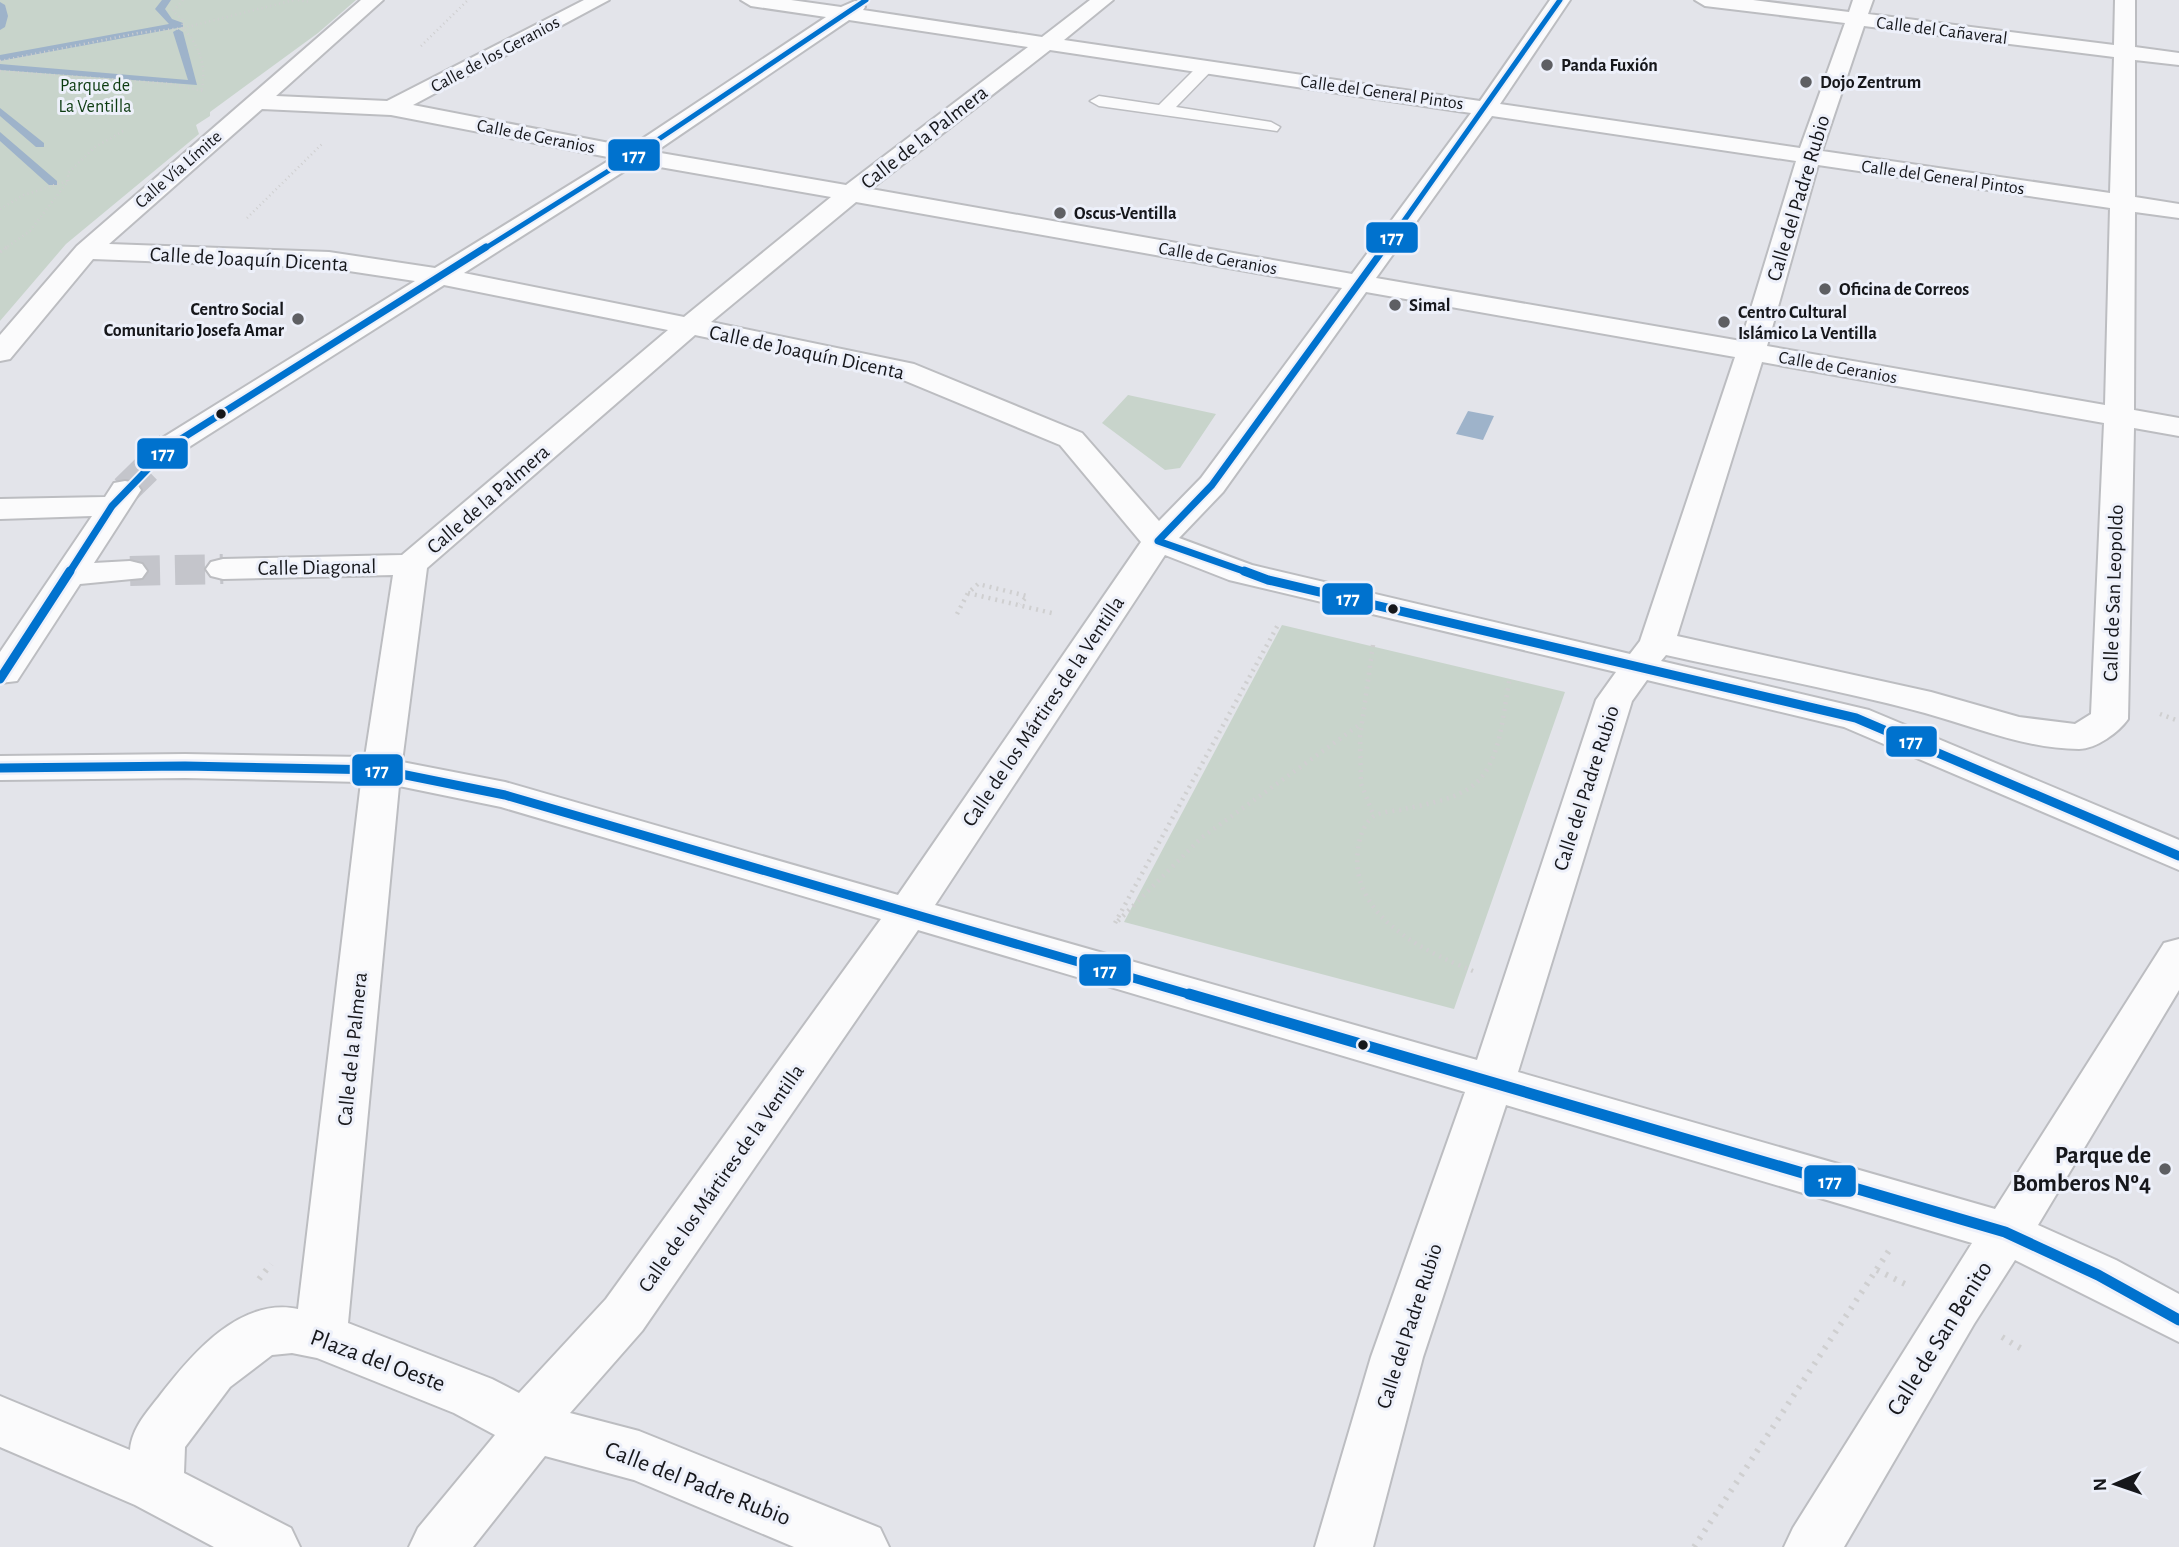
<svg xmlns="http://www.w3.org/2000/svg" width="2179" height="1547" font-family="'Alegreya Sans',sans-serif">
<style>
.green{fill:#c8d4cb}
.water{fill:#9eb3ca}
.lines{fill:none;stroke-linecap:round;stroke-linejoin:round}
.stream{fill:#9eb3ca;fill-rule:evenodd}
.street-tunnel{stroke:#c4c5cb;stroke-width:30;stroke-dasharray:30 15;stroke-linecap:butt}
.lane-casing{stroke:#bcbdc1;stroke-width:3}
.street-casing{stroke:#bcbdc1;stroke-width:4}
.path-far3{stroke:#cfcfd0;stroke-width:2.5;stroke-dasharray:1 3.5;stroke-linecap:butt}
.path-far2{stroke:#cfcfd0;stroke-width:3.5;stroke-dasharray:2 4.5;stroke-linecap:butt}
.path-far1{stroke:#cfcfd0;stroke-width:4.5;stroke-dasharray:2 5;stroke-linecap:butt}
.path{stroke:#cfcfd0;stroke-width:6;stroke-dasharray:2.5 7;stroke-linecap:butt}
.lane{fill:#fbfbfc;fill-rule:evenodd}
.street{fill:#fbfbfc;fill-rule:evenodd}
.bus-1-far3-casing{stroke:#edf0fa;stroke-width:9}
.bus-1-far2-casing{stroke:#edf0fa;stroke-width:11}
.bus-1-far1-casing{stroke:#edf0fa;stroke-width:14}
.bus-1-casing{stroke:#edf0fa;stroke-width:17}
.bus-1-far3{stroke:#0072ce;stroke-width:5}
.bus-1-far2{stroke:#0072ce;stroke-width:7}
.bus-1-far1{stroke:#0072ce;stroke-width:9}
.bus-1{stroke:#0072ce;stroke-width:11}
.poi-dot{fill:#5e5f63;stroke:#edf0fa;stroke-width:2.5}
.bus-dot{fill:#16171b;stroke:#edf0fa;stroke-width:2.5}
.labels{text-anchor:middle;stroke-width:6;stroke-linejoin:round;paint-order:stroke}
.far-street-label{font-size:18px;fill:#16171b;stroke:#edf0fa}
.far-poi-label{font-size:18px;font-weight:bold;fill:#16171b;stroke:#edf0fa;text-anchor:start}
.far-park-label{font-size:18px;fill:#0c3b10;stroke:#edf0fa}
.street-label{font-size:21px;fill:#16171b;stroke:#edf0fa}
.near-poi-label{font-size:24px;font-weight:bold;fill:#16171b;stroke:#edf0fa;text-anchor:end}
.near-street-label{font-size:24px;fill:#16171b;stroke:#edf0fa}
.line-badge{stroke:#edf0fa;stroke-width:2.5}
.badge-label{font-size:19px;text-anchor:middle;font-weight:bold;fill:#fff}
</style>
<rect width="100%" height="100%" fill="#e3e4ea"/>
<!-- green -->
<path class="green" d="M0,0H356L318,33L210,112V116L196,125L199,134L66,244L0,321Z
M1128,395L1216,414L1180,468L1165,470L1102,423Z
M1282,625L1565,692L1454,1009L1124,922Z"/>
<!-- water -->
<path class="water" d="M1468,411L1494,416L1483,440L1456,434Z"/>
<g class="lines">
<!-- stream -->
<path class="stream" d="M162,0H171L165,9L172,19L183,23V27L0,61V55L169,24L155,9Z
M0,2L5,5L8,16L5,27L0,30Z
M178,29L183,32L197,85L0,70V64L188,80L173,32Z
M0,108L44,143V147H36L0,116Z
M0,132L57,181V185H49L0,141Z"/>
<!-- street-tunnel -->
<path class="street-tunnel" d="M125,490L170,446
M130,571L223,569"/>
<defs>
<path id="lane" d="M1207,62L1215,67L1176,107L1271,122L1280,127L1277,131L1099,106L1090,101L1099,96L1159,105L1201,63Z"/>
<path id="street" d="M361,0H383L276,96L387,101L584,0H609L413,105L630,147L826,17L751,6L741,0H791L841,7L855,1L862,3L865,7L863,10L1042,37L1090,0H1113L1064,40L1480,101L1550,0H1570L1500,104L1800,148L1845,23L1705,6L1695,0H1753L1849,12L1853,0H1873L1868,14L2114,45L2115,0H2135V47L2179,53V65L2135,60V197L2179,204V218L2135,212L2134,410L2179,418V436L2134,428L2128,719C2119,732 2096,749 2079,749C2027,749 1975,727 1925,713C1840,690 1752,674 1666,655L1661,661L1869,710L2179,840V870L1844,727L1647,680L1632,701L1518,1072L1995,1209L2164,943L2179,939V990L2038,1225L2116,1260L2179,1294V1342L2015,1260L1974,1324L1844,1547H1784L1793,1528L1972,1243L1506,1105L1423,1357L1373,1547H1315L1371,1357L1465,1092L918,930L642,1331L570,1413L639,1431L880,1528L889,1547H794L634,1480L545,1456L473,1547H409L418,1528L495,1435L454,1413L317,1358L292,1353L272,1355L230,1387L185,1447L184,1473L291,1528L300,1547H214L135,1505L0,1447V1396L130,1450C132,1427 148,1411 161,1394C192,1354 240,1297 298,1309L361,782L185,778L0,780V756L185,754L365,757L393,575L223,579L211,576L206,569L211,562L223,559L402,555L668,330L444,285L181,452L170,455L159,452L155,446L159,440L415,281L329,268L93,259L10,359L0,361V335L77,246ZM849,20L1028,47L846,185L655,152ZM1864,26L2114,57L2110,193L1822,151ZM1050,50L1471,113L1352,274L871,189ZM262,109L391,115L613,158L435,268L329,252L109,244ZM1492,116L1796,161L1741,341L1376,278ZM637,163L831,197L684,317L464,273ZM1818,165L2110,208L2105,405L1767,346ZM856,202L1342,288L1201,478L1159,521L1082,433L914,364L711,322ZM1366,292L1735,357L1640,641L1630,654L1252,565L1179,538L1223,492ZM695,335L896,377L1060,445L1141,542L898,895L505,782L402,762L427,568ZM1762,362L2104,423L2091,714L2075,724L2019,717L1931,692L1677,636ZM1165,555L1229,580L1616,672L1596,700L1477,1060L935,905ZM399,786L501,807L881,919L606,1299L519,1393L492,1379L348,1323Z
M125,481L136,483L141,490L94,563L130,561L142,564L147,571L142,578L80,584L17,681L0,683V652L92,516L0,519V499L105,497L114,483Z"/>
</defs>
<!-- lane casing -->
<use href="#lane" class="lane-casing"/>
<!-- street casing -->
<use href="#street" class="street-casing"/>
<!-- path-far3 -->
<path class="path-far3" d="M183,0L173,11L182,19L183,28L294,0
M298,0L310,2
M421,46L468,0
M0,61L138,33L183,28C199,45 208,68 201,91
M0,71L172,84L203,91
M0,209L24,195L67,181
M247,218L323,143
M4,249L30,231L68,181V173L95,147L125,130"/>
<!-- path-far2 -->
<path class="path-far2" d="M0,252L7,247"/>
<!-- path-far1 -->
<path class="path-far1" d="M968,593L1056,614
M957,614L968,593L978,584L1027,596L1020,604
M1373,645L1360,737L1361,784L1374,816
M2160,714L2179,721
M1118,921L1201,838L1362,723
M1115,923L1279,623
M1473,971C1421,950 1349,915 1358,849C1359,838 1364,823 1374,816C1381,812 1391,811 1400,810C1425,804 1460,800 1479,780C1502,756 1503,709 1510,678"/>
<!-- path -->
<path class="path" d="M1877,1270L1909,1286
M259,1279L271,1264
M2002,1337L2025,1351
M1694,1547L1890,1249"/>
<!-- lane -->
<use href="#lane" class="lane"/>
<!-- street -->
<use href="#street" class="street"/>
<defs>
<path id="bus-1-far3" d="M484,249L656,141L866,0
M1384,249L1560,0"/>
<path id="bus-1-far2" d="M69,573L112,506L170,446L486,247
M1249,573L1158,541L1212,485L1385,247"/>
<path id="bus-1-far1" d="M1244,571L1268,580L1856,718L2179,856
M0,679L70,571
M0,768L185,766L381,770L505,795L1195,996"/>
<path id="bus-1" d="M1189,994L2005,1232L2098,1275L2179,1320"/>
</defs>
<!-- bus-1-far3 casing -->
<use href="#bus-1-far3" class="bus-1-far3-casing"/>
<!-- bus-1-far2 casing -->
<use href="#bus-1-far2" class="bus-1-far2-casing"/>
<!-- bus-1-far1 casing -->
<use href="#bus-1-far1" class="bus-1-far1-casing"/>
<!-- bus-1 casing -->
<use href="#bus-1" class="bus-1-casing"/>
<!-- bus-1-far3 -->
<use href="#bus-1-far3" class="bus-1-far3"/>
<!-- bus-1-far2 -->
<use href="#bus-1-far2" class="bus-1-far2"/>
<!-- bus-1-far1 -->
<use href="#bus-1-far1" class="bus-1-far1"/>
<!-- bus-1 -->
<use href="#bus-1" class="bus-1"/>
</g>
<!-- markers -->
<g class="poi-dot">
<circle cx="1547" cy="65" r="7"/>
<circle cx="1806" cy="82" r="7"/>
<circle cx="1060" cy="213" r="7"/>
<circle cx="1825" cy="289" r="7"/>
<circle cx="1395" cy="305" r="7"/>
<circle cx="298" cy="319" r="7"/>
<circle cx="1724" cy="322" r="7"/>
<circle cx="2165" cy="1169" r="7"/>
</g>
<g class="bus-dot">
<circle cx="221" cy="414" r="6"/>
<circle cx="1393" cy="609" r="6"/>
<circle cx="1363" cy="1045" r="6"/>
</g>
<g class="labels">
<!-- far-street labels -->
<g class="far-street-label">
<text transform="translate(1942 30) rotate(7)" y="6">Calle del Cañaveral</text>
<text transform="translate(495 54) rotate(-28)" y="6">Calle de los Geranios</text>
<text transform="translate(1382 92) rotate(8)" y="6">Calle del General Pintos</text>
<text transform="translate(536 136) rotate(11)" y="6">Calle de Geranios</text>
<text transform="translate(178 169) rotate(-41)" y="6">Calle Vía Límite</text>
<text transform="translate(1943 177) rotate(8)" y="6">Calle del General Pintos</text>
<text transform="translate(1218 258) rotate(10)" y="6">Calle de Geranios</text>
<text transform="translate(1838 367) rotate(10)" y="6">Calle de Geranios</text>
</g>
<!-- far-poi labels -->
<g class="far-poi-label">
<text x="1561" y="71">Panda Fuxión</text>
<text x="1820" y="88">Dojo Zentrum</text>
<text x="1074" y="219">Oscus-Ventilla</text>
<text x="1839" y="295">Oficina de Correos</text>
<text x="1409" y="311">Simal</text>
<text x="284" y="315" text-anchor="end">Centro Social<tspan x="284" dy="21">Comunitario Josefa Amar</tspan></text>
<text x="1738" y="318">Centro Cultural<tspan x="1738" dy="21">Islámico La Ventilla</tspan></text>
</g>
<!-- far-park labels -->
<g class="far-park-label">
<text x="95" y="91">Parque de<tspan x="95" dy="21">La Ventilla</tspan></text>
</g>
<!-- street labels -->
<g class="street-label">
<text transform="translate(924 137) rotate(-38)" y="7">Calle de la Palmera</text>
<text transform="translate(1798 198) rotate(-73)" y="7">Calle del Padre Rubio</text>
<text transform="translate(249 259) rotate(3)" y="7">Calle de Joaquín Dicenta</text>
<text transform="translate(807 352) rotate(12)" y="7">Calle de Joaquín Dicenta</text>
<text transform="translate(488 499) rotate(-41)" y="7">Calle de la Palmera</text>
<text transform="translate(317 567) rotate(-1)" y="7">Calle Diagonal</text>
<text transform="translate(2113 593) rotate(-88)" y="7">Calle de San Leopoldo</text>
<text transform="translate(1043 711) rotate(-56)" y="7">Calle de los Mártires de la Ventilla</text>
<text transform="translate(1586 788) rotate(-72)" y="7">Calle del Padre Rubio</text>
<text transform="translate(352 1049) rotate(-84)" y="7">Calle de la Palmera</text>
<text transform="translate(721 1178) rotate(-55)" y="7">Calle de los Mártires de la Ventilla</text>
<text transform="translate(1409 1326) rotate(-72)" y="7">Calle del Padre Rubio</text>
</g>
<!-- near-poi labels -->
<g class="near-poi-label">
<text x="2151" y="1163">Parque de<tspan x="2151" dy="28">Bomberos Nº4</tspan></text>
</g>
<!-- near-street labels -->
<g class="near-street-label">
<text transform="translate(1939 1338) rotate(-58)" y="8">Calle de San Benito</text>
<text transform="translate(378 1360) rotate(20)" y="8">Plaza del Oeste</text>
<text transform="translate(698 1483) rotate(21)" y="8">Calle del Padre Rubio</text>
</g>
</g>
<g class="line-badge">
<rect x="607" y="138" width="54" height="34" rx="7" fill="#0072ce"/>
<rect x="1365" y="221" width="54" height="33" rx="7" fill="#0072ce"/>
<rect x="136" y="437" width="53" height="33" rx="7" fill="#0072ce"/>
<rect x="1321" y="582" width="53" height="34" rx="7" fill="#0072ce"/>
<rect x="1885" y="725" width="53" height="33" rx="7" fill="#0072ce"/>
<rect x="351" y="753" width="53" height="34" rx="7" fill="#0072ce"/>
<rect x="1078" y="953" width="54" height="34" rx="7" fill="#0072ce"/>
<rect x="1803" y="1164" width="54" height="34" rx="7" fill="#0072ce"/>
</g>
<g class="badge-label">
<text x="634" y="162">177</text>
<text x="1392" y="244">177</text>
<text x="163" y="460">177</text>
<text x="1348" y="605">177</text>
<text x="1911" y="748">177</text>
<text x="377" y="777">177</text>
<text x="1105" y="977">177</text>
<text x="1830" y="1188">177</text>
</g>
<!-- north arrow -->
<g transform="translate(2116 1484) rotate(268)" stroke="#edf0fa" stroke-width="5" paint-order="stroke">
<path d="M0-5L12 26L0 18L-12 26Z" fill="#16171b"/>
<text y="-10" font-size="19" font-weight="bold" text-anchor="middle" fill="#16171b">N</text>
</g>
</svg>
